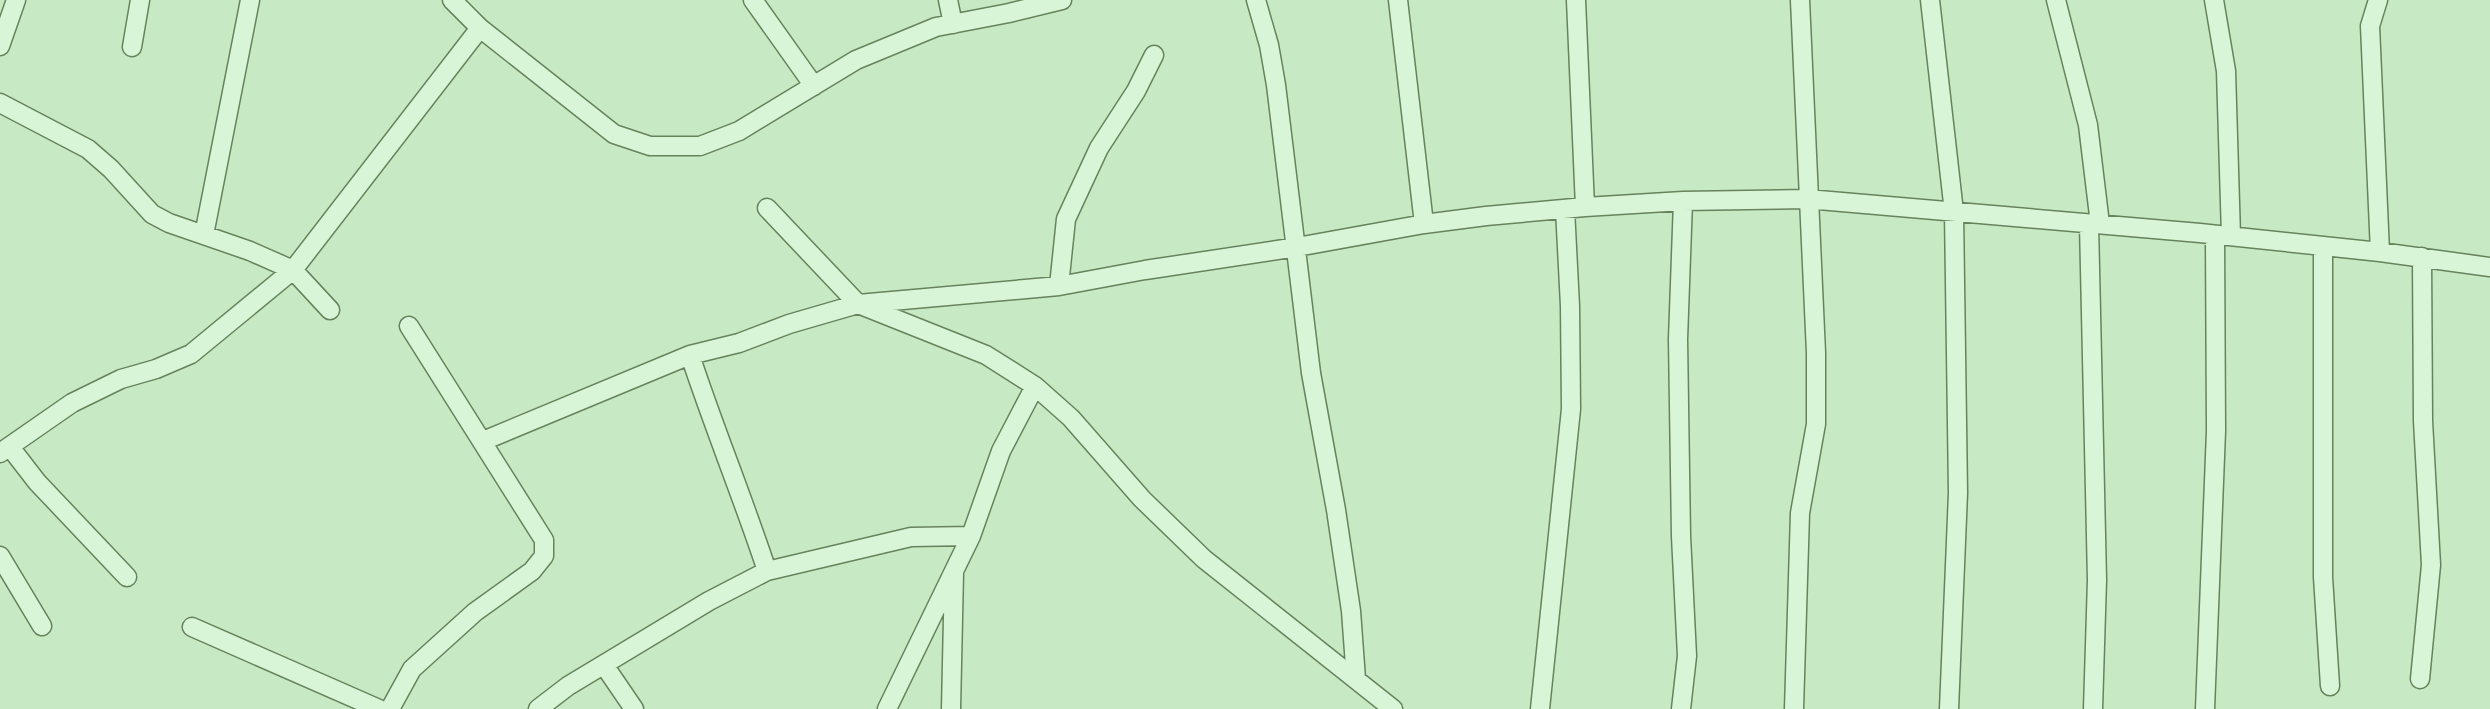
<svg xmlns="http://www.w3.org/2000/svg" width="2490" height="709" font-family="'Crimson Pro',serif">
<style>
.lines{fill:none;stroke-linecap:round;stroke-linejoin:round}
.minor-casing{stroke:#66835c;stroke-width:21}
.minor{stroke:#d9f5d7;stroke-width:18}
</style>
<rect width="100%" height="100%" fill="#c7eac4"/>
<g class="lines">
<defs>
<path id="minor" d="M452,0L480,28L614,134L650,146H700L739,131L856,60L936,27L1009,13L1062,0
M753,0L814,86
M948,0L953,24
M1256,0L1269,45L1276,85L1311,373L1336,510L1351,611L1356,679
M1398,0L1424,224
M1576,0L1585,207
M1930,0L1954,212L1958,493L1949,709
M2056,0L2088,125L2100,224
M2214,0L2226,71L2231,236
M2378,0L2370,26L2380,252
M0,46L16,0
M132,47L140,0
M0,103L88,149L111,169L152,214L169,223L250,251L293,270L330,310
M767,208L858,304L986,355L1035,386L1071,418L1142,499L1204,559L1393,709
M2089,224L2097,580L2093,709
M204,235L250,0
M2323,246V577L2330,686
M1059,286L1066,219L1099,148L1136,91L1154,55
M690,355C714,428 743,498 767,571
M483,441L690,355L739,343L789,324L858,304L1059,286L1145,270L1297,247L1424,224L1486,216L1585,207L1683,201L1807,199L2200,233L2380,252L2490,267
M10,447L37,482L127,577
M0,453L72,403L121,379L156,369L191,354L293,270L480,28
M0,556L42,626
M192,627L379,709
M604,665L634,709
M2420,679L2431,565L2423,421L2422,257
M390,709L412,669L475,612L532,571L544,556V540L409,326
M538,709L568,686L709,601L767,571L911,537L971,536
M887,709L971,536L1001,451L1035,386
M951,709L954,572
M1540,709L1571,409L1570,306L1565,209
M1681,709L1687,656L1681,536L1678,339L1683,201
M1794,709L1800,513L1816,424V353L1800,0
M2205,709L2216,431L2215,235"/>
</defs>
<!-- minor casing -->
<use href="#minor" class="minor-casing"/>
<!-- minor -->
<use href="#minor" class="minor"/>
</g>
</svg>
